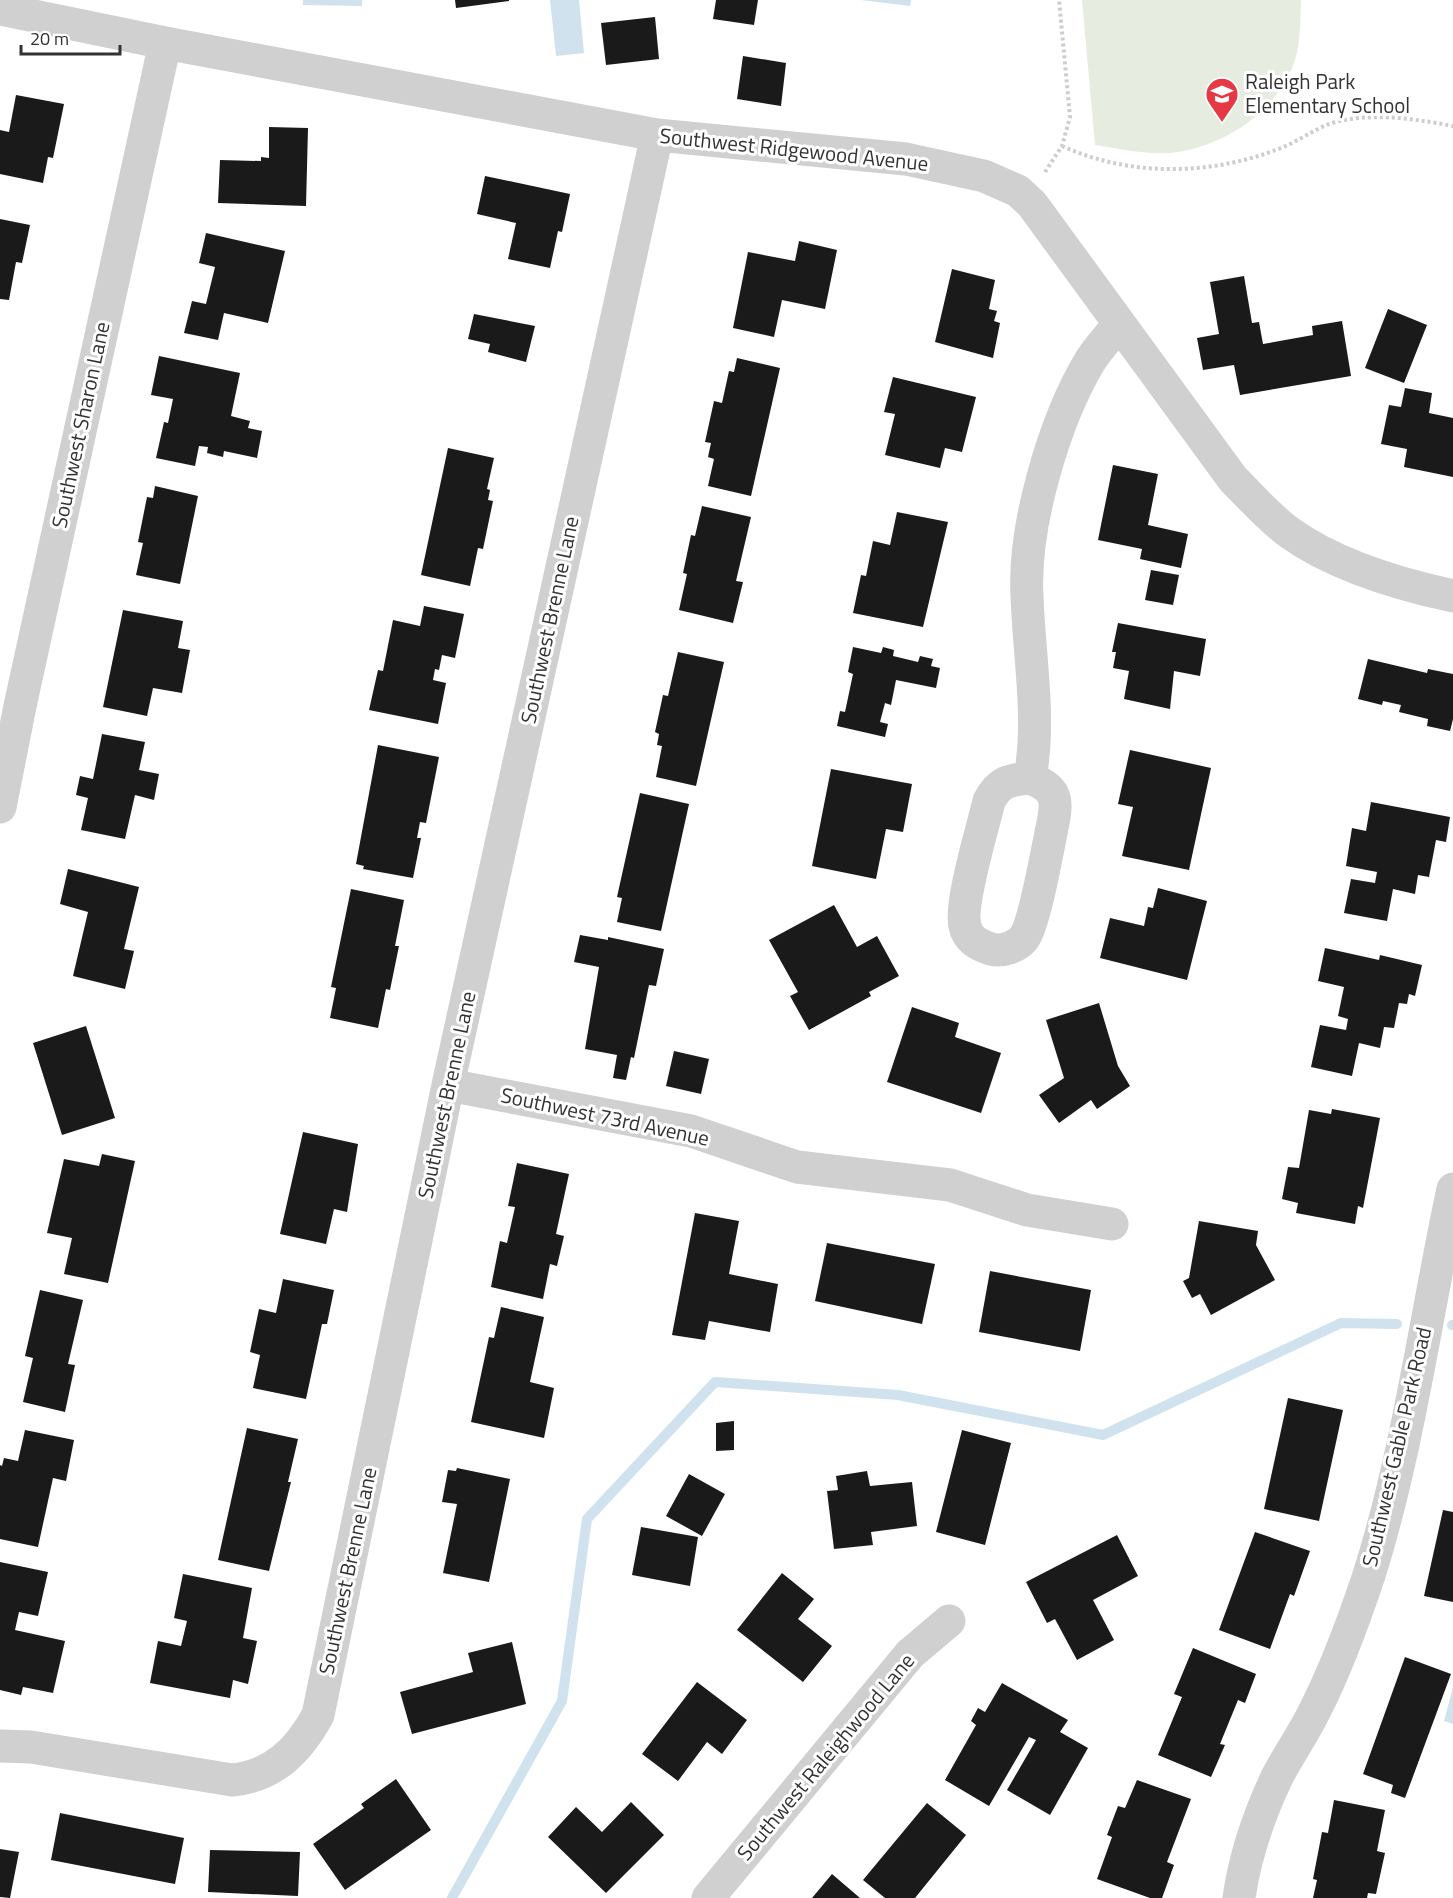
<svg xmlns="http://www.w3.org/2000/svg" width="1453" height="1898" font-family="'Titillium Web',sans-serif">
<style>
.green{fill:#e6ecdf}
.water{fill:#cfe2ee}
.lines{fill:none;stroke-linecap:round;stroke-linejoin:round}
.stream{stroke:#cfe2ee;stroke-width:10}
.building{fill:#1a1a1a}
.path{stroke:#cdcdcd;stroke-width:4;stroke-dasharray:3 3;stroke-linecap:butt}
.minor{stroke:#d0d0d0;stroke-width:33}
.labels{text-anchor:middle;stroke-width:6;stroke-linejoin:round;paint-order:stroke}
.poi-label{font-size:21px;fill:#333;stroke:#fff;text-anchor:start}
.street-label{font-size:21px;fill:#333;stroke:#fff}
</style>
<rect width="100%" height="100%" fill="#fff"/>
<!-- green -->
<path class="green" d="M1082,0H1301C1300,22 1301,48 1292,68C1272,114 1226,144 1178,152C1151,156 1121,149 1095,145Z"/>
<!-- water -->
<path class="water" d="M303,0H362V6L303,5Z
M550,0H579L584,53L556,56Z
M861,0H911L910,6Z
M1453,1687V1724L1444,1721Z"/>
<g class="lines">
<!-- stream -->
<path class="stream" d="M1452,1325H1453
M452,1898L562,1701L587,1519L715,1382L898,1395L1103,1435L1341,1323L1397,1324"/>
</g>
<!-- building -->
<path class="building" d="M455,0H509V1L456,8Z
M716,0H758L754,25L713,19Z
M655,17L659,59L606,65L601,23Z
M743,56L786,63L781,106L737,99Z
M16,95L64,104L53,158L48,157L43,183L0,174V130L9,132Z
M269,127L308,128L306,206L218,203L220,160L261,161V157L269,158Z
M485,176L570,194L562,232L558,231L550,268L508,259L516,223L477,214Z
M0,219L30,225L22,263L16,262L9,300L0,299Z
M206,233L285,251L268,323L224,313L218,340L184,333L192,301L206,304L215,267L199,263Z
M799,241L837,250L825,309L782,300L774,337L733,328L748,252L795,261Z
M952,269L995,280L989,309L997,311L994,321L1000,323L993,358L935,342Z
M1244,276L1252,323L1259,322L1263,344L1313,335L1312,326L1342,321L1351,376L1240,395L1234,365L1203,370L1197,338L1219,334L1210,282Z
M1388,309L1427,325L1404,383L1365,368Z
M474,314L535,326L526,362L488,352L490,344L468,339Z
M159,356L240,373L231,416L250,421L248,428L262,431L257,458L224,451L223,457L207,453L208,447L199,446L195,466L156,458L164,422L168,423L173,399L151,395Z
M737,358L780,368L751,496L708,486L714,459L708,457L711,443L705,442L714,401L722,403L729,371L734,372Z
M893,377L976,397L962,452L945,448L940,468L885,455L895,414L884,412Z
M1405,388L1432,393L1429,413L1453,418V477L1404,467L1407,449L1381,444L1389,405L1401,407Z
M448,448L494,458L487,489L490,490L488,500L493,501L483,549L478,548L470,586L421,575Z
M1113,465L1158,474L1148,525L1188,534L1181,568L1140,559L1142,549L1098,540Z
M155,486L198,496L180,584L136,575L143,543L138,542L147,497L153,498Z
M702,506L751,517L736,581L743,582L733,623L679,610L687,574L683,573L691,535L695,536Z
M897,512L948,522L923,627L853,613L861,575L866,576L873,541L890,545Z
M1151,570L1179,575L1173,605L1145,600Z
M424,606L464,614L455,658L442,655L439,670L435,669L433,680L446,683L438,724L369,710L378,670L383,671L393,620L420,626Z
M123,610L183,621L178,648L190,650L182,693L153,688L147,716L103,707Z
M1118,623L1206,639L1200,676L1174,671L1170,709L1124,699L1129,671L1113,668L1116,652H1112Z
M853,647L881,653L883,647L894,650L893,656L918,662L920,656L933,659L931,666L940,668L936,688L896,680L891,705L885,703L880,722L888,724L885,737L837,726L840,711L845,712L853,674L848,672Z
M678,652L724,662L696,786L656,777L662,746L657,745L659,734L655,732L663,695L668,696Z
M1368,659L1427,673L1428,669L1453,674V719L1450,731L1427,726L1428,719L1399,712L1401,705L1383,701L1382,705L1358,699Z
M102,734L145,742L139,770L159,774L154,800L135,795L125,839L81,830L88,798L76,795L80,776L93,779Z
M378,745L439,757L426,823L420,822L417,838H421L413,878L363,869L364,866L356,864Z
M1130,750L1211,768L1189,870L1122,856L1133,807L1118,804Z
M831,769L912,784L903,832L886,829L876,879L812,866Z
M640,793L689,804L661,931L617,922L622,898L617,897Z
M1371,802L1450,817L1446,842L1436,840L1429,877L1418,875L1415,894L1393,889L1387,921L1344,913L1351,879L1375,883L1377,872L1346,866L1352,828L1366,831Z
M68,869L139,887L124,949L134,951L125,989L73,976L88,912L60,904Z
M1158,888L1207,901L1187,980L1100,958L1110,918L1144,926L1148,907L1153,908Z
M351,889L404,900L395,946H399L390,990L386,989L378,1028L330,1018L336,988L331,987Z
M834,905L857,947L877,936L899,976L869,992L871,996L809,1030L790,996L798,992L769,940Z
M580,935L608,940V937L664,949L656,986L649,985L634,1058L631,1057L626,1080L613,1078L617,1055L585,1049L599,967L574,962Z
M1325,948L1379,960L1380,955L1422,965L1415,996L1409,994L1407,1004L1399,1003L1394,1028L1384,1027L1380,1048L1359,1043L1352,1076L1311,1067L1320,1025L1346,1030L1348,1019L1338,1016L1344,987L1318,981Z
M1099,1003L1118,1066L1130,1086L1097,1109L1091,1100L1059,1123L1039,1095L1064,1078L1046,1020Z
M912,1007L959,1023L955,1037L1001,1053L981,1113L887,1082Z
M86,1026L115,1118L62,1135L33,1043Z
M674,1051L709,1059L701,1094L666,1086Z
M1332,1109L1380,1118L1363,1208L1358,1206L1355,1224L1296,1213L1298,1203L1282,1199L1288,1167L1299,1168L1309,1110L1331,1114Z
M303,1132L358,1144L347,1212L334,1209L326,1244L280,1234Z
M102,1154L135,1161L108,1283L64,1274L72,1238L47,1233L64,1159L99,1166Z
M517,1163L569,1174L556,1234L564,1236L557,1266L550,1264L543,1299L491,1287L500,1241L507,1243L515,1207L508,1206Z
M695,1213L739,1221L729,1274L778,1284L770,1332L709,1321L705,1340L672,1335Z
M1199,1221L1258,1231L1256,1245L1275,1280L1211,1315L1200,1294L1192,1298L1183,1281L1189,1278Z
M827,1243L935,1264L922,1324L815,1301Z
M990,1271L1091,1290L1080,1351L979,1332Z
M283,1279L334,1290L327,1324H322L306,1399L253,1388L260,1355L250,1352L259,1309L276,1313Z
M40,1290L83,1300L68,1364L75,1365L65,1412L23,1402L33,1358L25,1356Z
M501,1307L544,1317L530,1382L554,1388L544,1438L471,1422L489,1337L494,1338Z
M1288,1398L1343,1410L1319,1521L1264,1509Z
M734,1421V1450L716,1451V1423Z
M247,1428L298,1439L288,1482H291L269,1571L218,1560Z
M25,1430L74,1440L66,1481L53,1478L38,1547L0,1539V1465L2,1466L4,1458L18,1461Z
M962,1430L1011,1443L985,1545L936,1532Z
M457,1468L510,1479L489,1582L443,1573L457,1504L442,1502L448,1470L456,1471Z
M867,1471L870,1486L912,1482L917,1526L871,1532L873,1545L834,1549L827,1491L838,1490L836,1476Z
M689,1474L725,1494L702,1536L666,1516Z
M1443,1510L1453,1512V1602L1424,1596Z
M641,1527L698,1537L690,1586L632,1575Z
M1255,1532L1310,1551L1294,1596L1290,1594L1270,1649L1219,1630Z
M1117,1535L1138,1576L1093,1600L1114,1640L1077,1660L1055,1619L1047,1623L1026,1582Z
M0,1562L48,1572L38,1616L19,1612L15,1630L65,1641L53,1693L23,1687L21,1695L0,1690Z
M782,1573L814,1599L798,1619L832,1646L803,1682L737,1630Z
M183,1574L252,1588L243,1638L257,1641L248,1684L233,1680L230,1698L150,1683L158,1641L181,1646L187,1621L174,1618Z
M512,1642L526,1704L412,1734L400,1692L473,1672L468,1653Z
M1193,1648L1256,1674L1245,1703L1238,1700L1220,1744L1225,1745L1211,1777L1158,1755L1182,1697L1174,1694Z
M1405,1657L1451,1674L1405,1798L1391,1793L1393,1785L1363,1774Z
M697,1682L747,1720L722,1754L707,1742L678,1781L642,1754Z
M1002,1683L1068,1720L1060,1732L1088,1748L1050,1815L1007,1790L1036,1740L1029,1737L989,1806L945,1780L976,1725L971,1721L978,1708L985,1712Z
M396,1779L431,1830L345,1890L313,1844L364,1808L361,1804Z
M1137,1780L1191,1799L1167,1862L1174,1865L1162,1898H1150L1097,1879L1112,1837L1107,1835L1118,1806L1125,1808Z
M1334,1800L1385,1810L1377,1851L1385,1853L1376,1894L1368,1893L1367,1898H1313L1317,1880L1313,1879L1322,1832L1328,1833Z
M631,1802L664,1835L606,1893L548,1837L576,1807L602,1832Z
M927,1803L966,1835L915,1898H885L863,1880Z
M60,1813L184,1838L175,1884L51,1860Z
M0,1849L19,1852L10,1898L0,1897Z
M210,1850L300,1852L298,1896L208,1892Z
M832,1874L860,1898H812Z"/>
<g class="lines">
<!-- path -->
<path class="path" d="M1062,146C1131,177 1210,176 1281,148C1301,140 1318,126 1339,121C1378,113 1415,119 1453,126
M1045,172L1062,146L1070,117L1059,0"/>
<!-- minor -->
<path class="minor" d="M0,9L165,43L657,135L906,159L984,176L1018,191L1032,204L1233,479C1251,497 1269,518 1290,533C1336,566 1398,584 1453,596
M1030,778C1041,718 1029,657 1027,596C1023,527 1054,421 1090,361C1098,348 1109,337 1118,325
M1030,778C1055,788 1058,797 1053,823C1048,846 1035,923 1024,938C1017,947 1002,952 991,949C979,945 968,940 965,926C959,905 983,827 989,801C999,782 1008,780 1030,778Z
M0,807L20,706L165,43
M448,1085L691,1131L797,1167L950,1185L1027,1210L1112,1224
M0,1746L31,1747L232,1780C274,1776 299,1750 318,1715L448,1085L657,135
M708,1898L910,1654L949,1621
M1239,1898C1245,1856 1259,1815 1277,1777C1289,1754 1304,1733 1315,1710C1337,1667 1354,1620 1369,1575C1408,1452 1426,1315 1453,1189"/>
</g>
<!-- icons -->
<defs>
<symbol id="school-pin" viewBox="-11 -11 22 30"><path d="M0 17L-7.5 6A9.5 9.5 0 1 1 7.5 6Z" fill="#e63946" stroke="#fff"/><path d="M0-5L7-2L0 1L-7-2ZM-4 1L0 2.5L4 1V4Q0 6-4 4Z" fill="#fff"/></symbol>
</defs>
<g fill-rule="evenodd">
<use href="#school-pin" x="1203" y="75" width="38" height="52"/>
</g>
<g class="labels">
<!-- poi labels -->
<g class="poi-label">
<text x="1245" y="89">Raleigh Park<tspan x="1245" dy="24">Elementary School</tspan></text>
</g>
<!-- street labels -->
<g class="street-label">
<text transform="translate(794 150) rotate(6)" y="7">Southwest Ridgewood Avenue</text>
<text transform="translate(81 425) rotate(-78)" y="7">Southwest Sharon Lane</text>
<text transform="translate(550 620) rotate(-78)" y="7">Southwest Brenne Lane</text>
<text transform="translate(447 1095) rotate(-78)" y="7">Southwest Brenne Lane</text>
<text transform="translate(605 1117) rotate(12)" y="7">Southwest 73rd Avenue</text>
<text transform="translate(1397 1447) rotate(-77)" y="7">Southwest Gable Park Road</text>
<text transform="translate(348 1571) rotate(-78)" y="7">Southwest Brenne Lane</text>
<text transform="translate(826 1757) rotate(-50)" y="7">Southwest Raleighwood Lane</text>
</g>
</g>
<!-- scale -->
<path d="M21 45v9h99v-9" fill="none" stroke="#333333" stroke-width="3"/>
<text x="30" y="45" font-size="18" fill="#333333" stroke="#ffffff" stroke-width="4.5" paint-order="stroke">20 m</text>
</svg>
